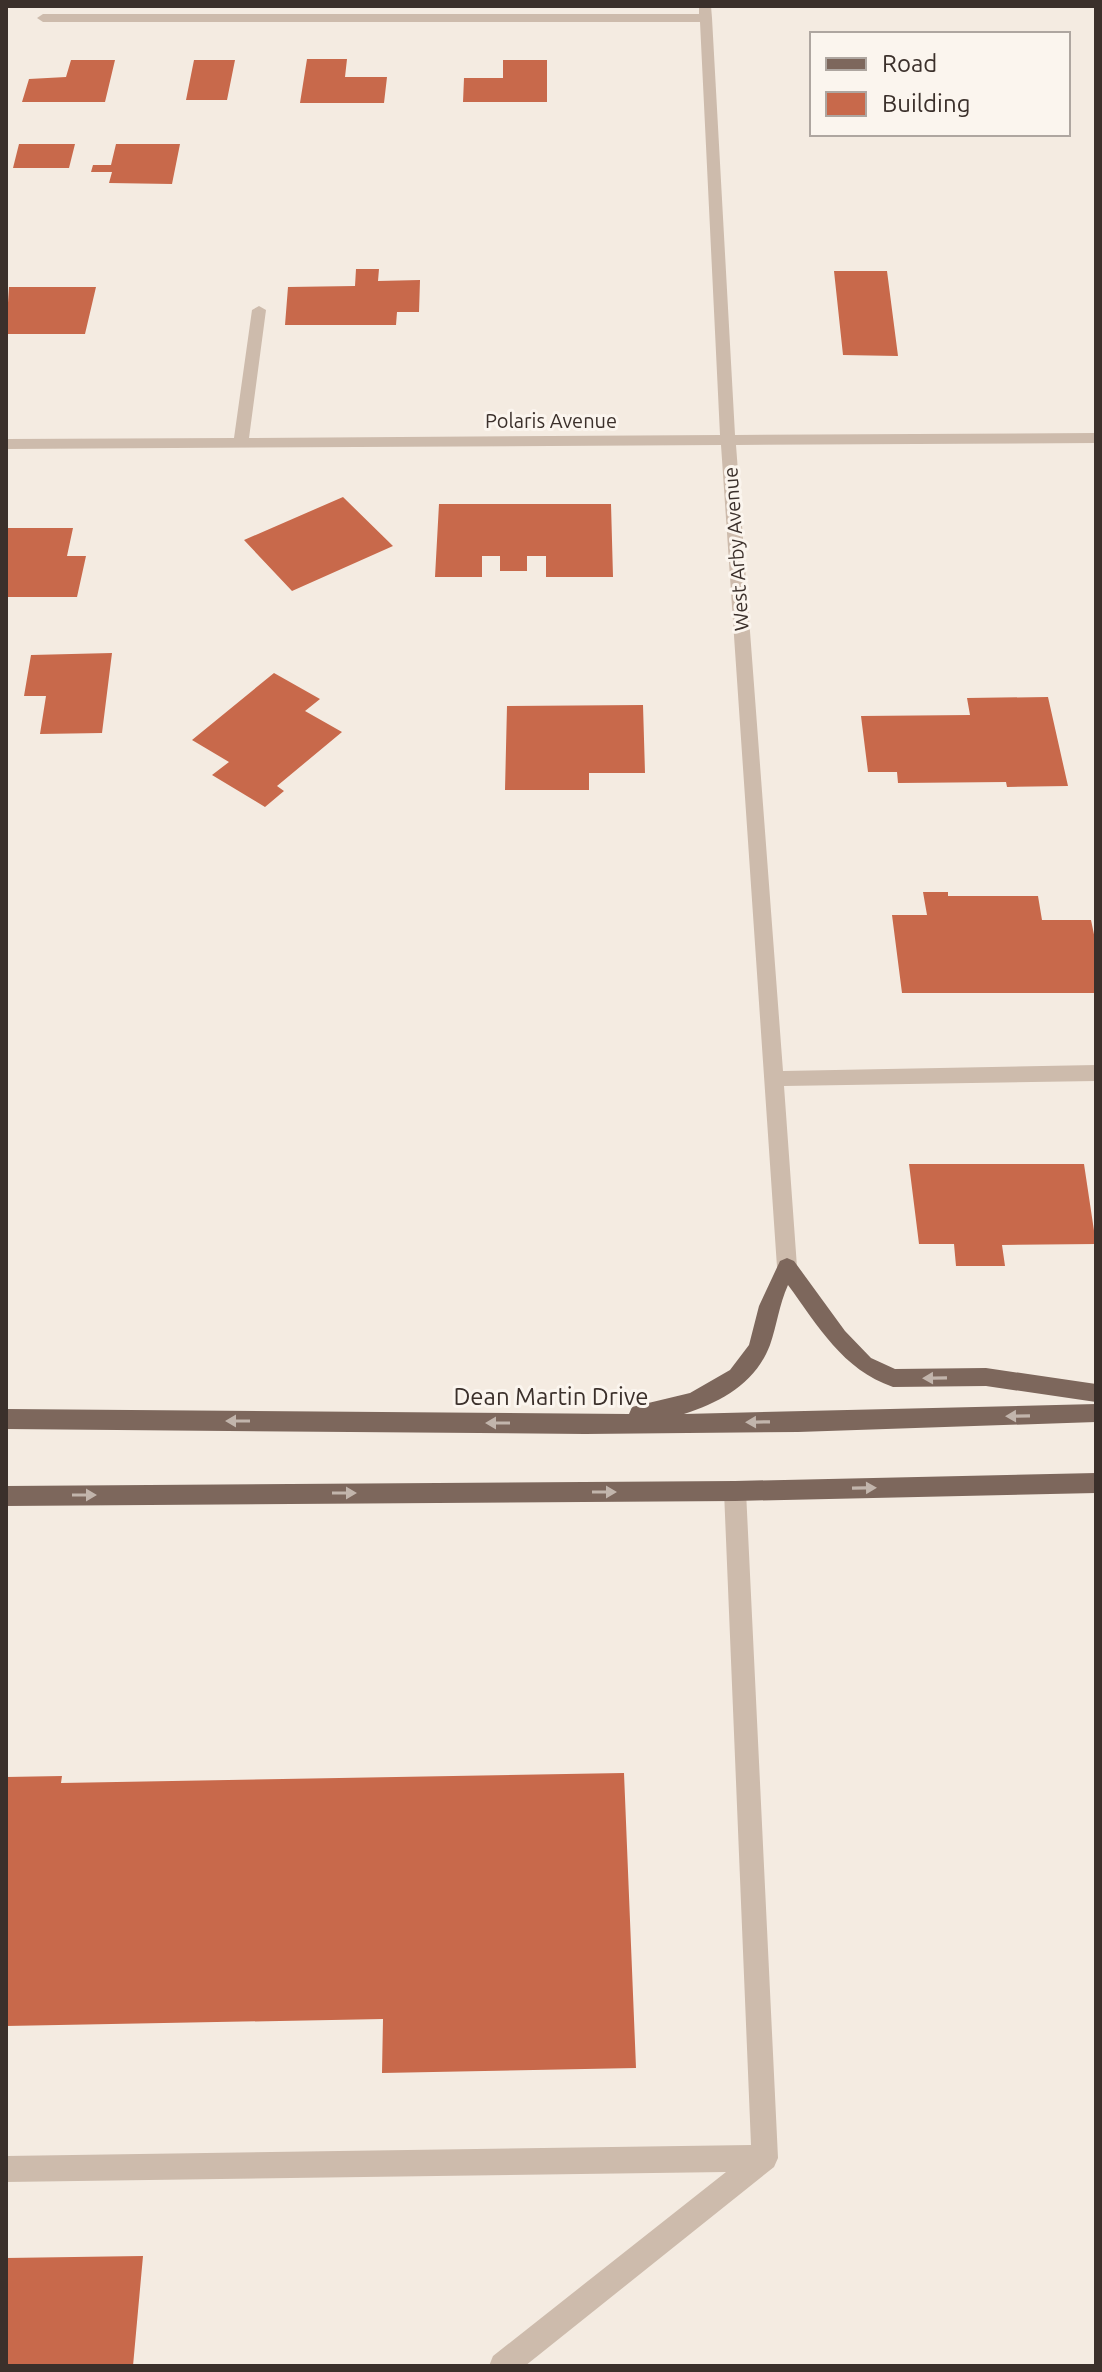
<svg xmlns="http://www.w3.org/2000/svg" width="1102" height="2372" font-family="Ubuntu,sans-serif">
<style>
.building{fill:#c8694b}
.lines{fill:none;stroke-linecap:round;stroke-linejoin:round}
.minor{fill:#cdbbac;fill-rule:evenodd}
.major{fill:#7d675c;fill-rule:evenodd}
.oneway{fill:#c2b5ac}
.labels{text-anchor:middle;stroke-width:6;stroke-linejoin:round;paint-order:stroke}
.far-street-label{font-size:20px;fill:#3b302b;stroke:#fbf5ee}
.street-label{font-size:24px;fill:#3b302b;stroke:#fbf5ee}
</style>
<rect width="100%" height="100%" fill="#f4ebe1"/>
<!-- building -->
<path class="building" d="M307,59H347L345,77H387L384,103H300Z
M71,60H115L105,102H22L29,79L66,77Z
M194,60H235L227,100H186Z
M503,60H547V102H463L464,78H503Z
M19,144H75L69,168H13Z
M116,144H180L172,184L109,183L112,172H91L93,165H111Z
M356,269H379L378,281L420,280L419,312H397L396,325H285L288,287L355,286Z
M834,271H887L898,356L843,355Z
M9,287H96L85,334H6Z
M343,497L393,546L292,591L244,540Z
M439,504H611L613,577H546V556H527V571H500V556H482V577H435Z
M6,528H73L67,556H86L77,597H6Z
M112,653L102,733L40,734L46,696H24L31,655Z
M274,673L320,699L305,711L342,732L277,786L284,791L265,807L212,775L229,762L192,740Z
M1048,697L1068,786L1007,787L1006,782L898,783L897,772H868L861,716L970,715L967,698Z
M643,705L645,773H589V790H505L507,706Z
M923,892H948V896H1038L1042,920H1091L1096,944V993H902L892,915H927Z
M909,1164H1084L1096,1244L1002,1245L1005,1266H956L954,1244H919Z
M624,1773L636,2068L382,2073L383,2019L6,2026V1777L62,1776L61,1783Z
M143,2256L133,2366H6V2258Z"/>
<g class="lines">
<!-- minor -->
<path class="minor" d="M699,6H711L712,18L735,435L1096,433V443L736,445L783,1071L1096,1065V1081L784,1086L797,1267L794,1273L787,1276L780,1273L777,1267L721,445L6,449V439L234,438L252,310L259,306L266,310L249,438L720,435L700,22H43L37,18L43,14H699Z
M735,1481L743,1484L746,1491L778,2158L774,2167L525,2366H489L493,2356L726,2172L6,2182V2156L751,2145L724,1491L727,1484Z"/>
<!-- major -->
<path class="major" d="M787,1258L794,1261L845,1331L871,1358L895,1369L986,1368L1096,1384V1402L986,1386L893,1387C842,1369 819,1327 788,1285C779,1305 777,1325 770,1345C755,1384 721,1402 684,1414L1096,1404V1422L798,1432L585,1434L6,1429V1409L629,1414L632,1407L640,1405L690,1393L730,1370L749,1345L759,1306L780,1261Z
M1096,1473V1493L735,1501L6,1506V1486L735,1481Z"/>
</g>
<!-- one-way arrows -->
<defs><path id="oneway-solid" d="M-6-.8H1V-3.2L6.5 0L1 3.2V.8H-6Z" transform="scale(2)"/></defs>
<g class="oneway">
<use href="#oneway-solid" transform="translate(935 1378) rotate(179)"/>
<use href="#oneway-solid" transform="translate(1018 1416) rotate(179)"/>
<use href="#oneway-solid" transform="translate(238 1421) rotate(-180)"/>
<use href="#oneway-solid" transform="translate(758 1422) rotate(179)"/>
<use href="#oneway-solid" transform="translate(498 1423) rotate(-180)"/>
<use href="#oneway-solid" transform="translate(864 1488) rotate(-1)"/>
<use href="#oneway-solid" transform="translate(604 1492)"/>
<use href="#oneway-solid" transform="translate(344 1493)"/>
<use href="#oneway-solid" transform="translate(84 1495)"/>
</g>
<g class="labels">
<!-- far-street labels -->
<g class="far-street-label">
<text x="551" y="428">Polaris Avenue</text>
<text transform="translate(736 549) rotate(-94)" y="7">West Arby Avenue</text>
</g>
<!-- street labels -->
<g class="street-label">
<text x="551" y="1405">Dean Martin Drive</text>
</g>
</g>
<!-- border -->
<rect width="1102" height="2372" fill="none" stroke="#3b302b" stroke-width="16"/>
<!-- legend -->
<rect x="810" y="32" width="260" height="104" fill="#fbf5ee" stroke="#aea6a0" stroke-width="2"/>
<rect x="826" y="58" width="40" height="12" fill="#7d675c" stroke="#aea6a0" stroke-width="2"/>
<text x="882" y="72" font-size="24" fill="#3b302b">Road</text>
<rect x="826" y="92" width="40" height="24" fill="#c8694b" stroke="#aea6a0" stroke-width="2"/>
<text x="882" y="112" font-size="24" fill="#3b302b">Building</text>
</svg>
